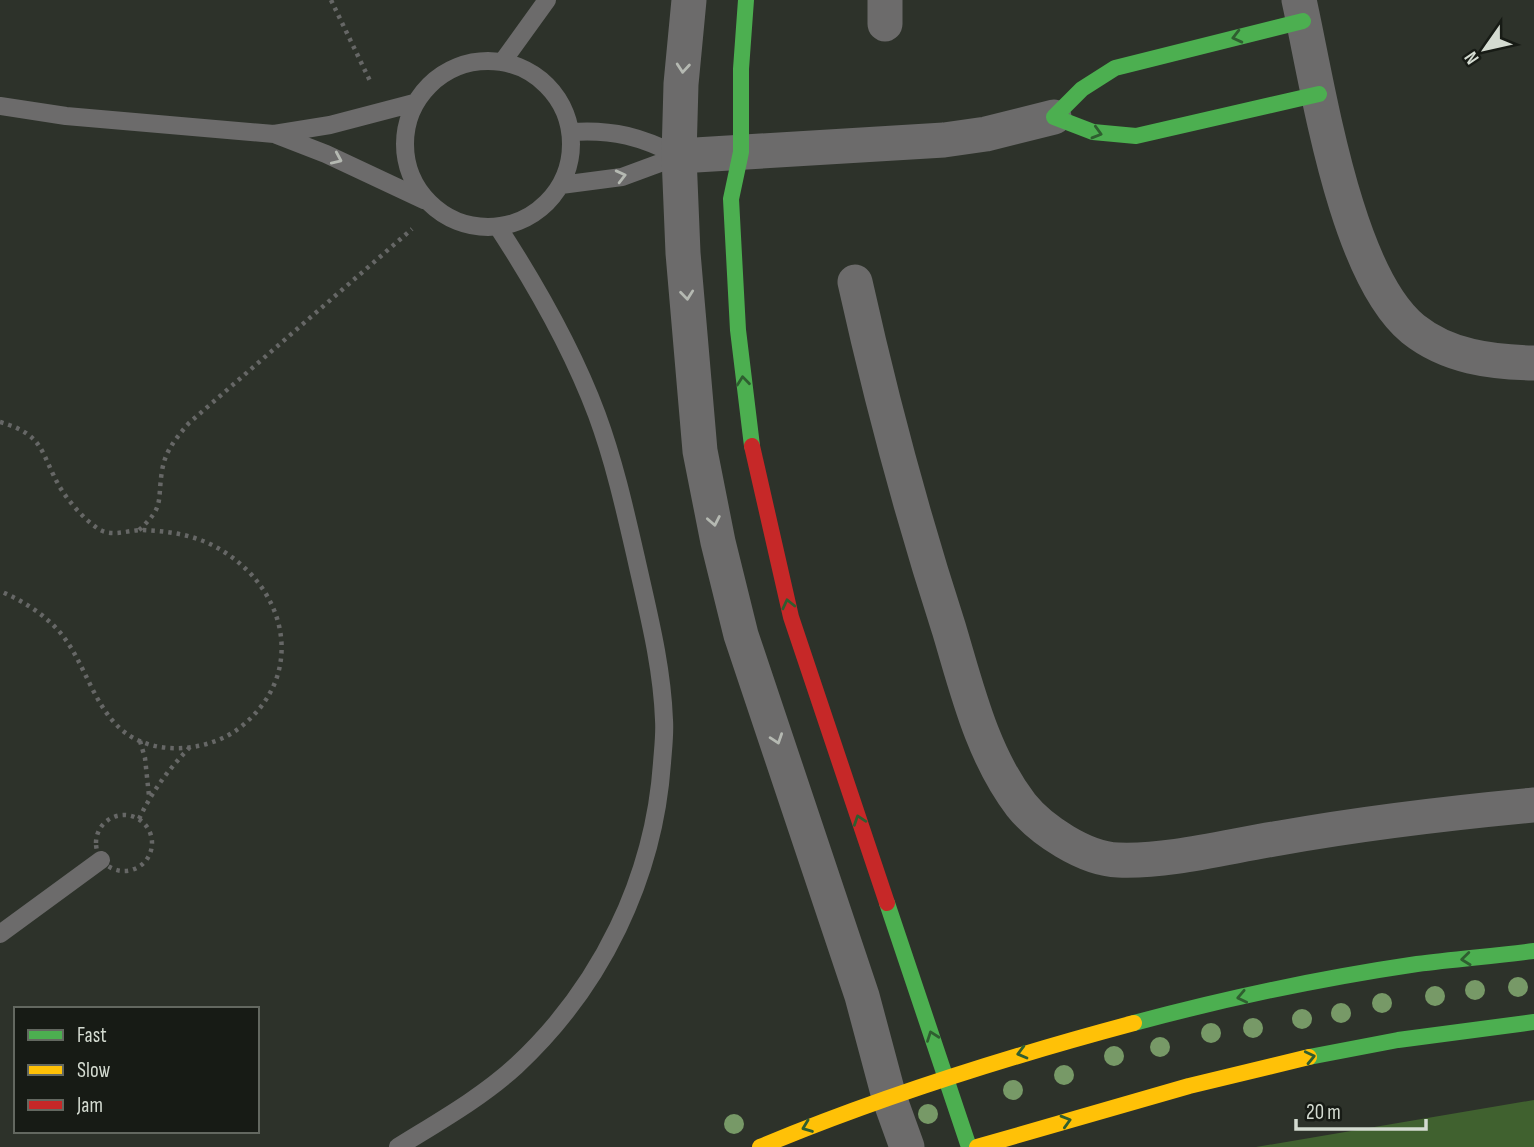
<svg xmlns="http://www.w3.org/2000/svg" width="1534" height="1147" font-family="'Sofia Sans Condensed',sans-serif">
<style>
.green{fill:#40612f}
.lines{fill:none;stroke-linecap:round;stroke-linejoin:round}
.path{stroke:#666766;stroke-width:4.5;stroke-dasharray:3.5 5;stroke-linecap:butt}
.lane{stroke:#6c6b6b;stroke-width:18}
.street{stroke:#6c6b6b;stroke-width:35}
.fast{stroke:#4caf50;stroke-width:16}
.slow{stroke:#ffc107;stroke-width:16}
.jam{stroke:#c62828;stroke-width:16}
.tree{fill:#779967}
.oneway{stroke:#2f5e30}
.oneway2{stroke:#b5b9b2}
</style>
<rect width="100%" height="100%" fill="#2d322a"/>
<!-- green -->
<path class="green" d="M1534,1100V1147H1256Z"/>
<g class="lines">
<!-- path -->
<path class="path" d="M331,0L371,83
M0,422C46,435 40,454 61,489C70,503 83,518 97,528C111,538 127,530 143,530C166,531 189,534 210,544C286,581 311,674 238,729C212,748 172,754 142,742C94,723 89,663 57,629C41,612 21,600 0,591
M139,530C165,506 157,502 162,471C165,451 176,438 189,423L412,229
M140,741L145,758L149,796
M96 843a28 28 0 1 1 56 0a28 28 0 1 1-56 0Z
M139,819C152,791 169,769 190,747"/>
<!-- lane -->
<path class="lane" d="M405 144a83 83 0 1 1 166 0a83 83 0 1 1-166 0Z
M503,61L547,0
M0,106L66,116L274,134L330,125L414,103
M571,132C613,129 642,137 679,156
M277,135L326,154L424,200
M561,185L622,177L679,156
M0,934L101,860
M398,1147C438,1122 481,1098 516,1066C601,987 654,878 662,763C663,749 665,734 664,720C662,665 648,612 636,558C625,510 614,461 597,415C572,348 537,287 498,227"/>
<!-- street -->
<path class="street" d="M689,0L681,84L679,156L683,253L700,451L718,542L741,635L862,996L889,1097L907,1147
M885,0V24
M1299,0C1318,85 1345,273 1413,329C1448,357 1491,362 1534,363
M679,156L944,140L986,134L1054,117
M855,282C881,399 912,515 949,629C967,689 982,754 1021,805C1041,830 1085,859 1118,860C1170,862 1229,846 1280,838C1364,823 1449,813 1534,805"/>
<!-- fast -->
<path class="fast" d="M746,0L741,69V152L731,199L738,330L752,446
M1303,21L1115,68L1082,89L1054,117L1093,132L1136,136L1319,94
M887,903L969,1147
M1134,1023C1227,998 1322,978 1417,964C1456,959 1495,956 1534,951
M1309,1057L1398,1040L1534,1022"/>
<!-- slow -->
<path class="slow" d="M760,1147C882,1096 1007,1057 1134,1023
M977,1147L1189,1086L1309,1057"/>
<!-- jam -->
<path class="jam" d="M752,446L791,617L887,903"/>
</g>
<!-- trees -->
<g class="tree">
<circle cx="1518" cy="987" r="10"/>
<circle cx="1475" cy="990" r="10"/>
<circle cx="1435" cy="996" r="10"/>
<circle cx="1382" cy="1003" r="10"/>
<circle cx="1341" cy="1013" r="10"/>
<circle cx="1302" cy="1019" r="10"/>
<circle cx="1253" cy="1028" r="10"/>
<circle cx="1211" cy="1033" r="10"/>
<circle cx="1160" cy="1047" r="10"/>
<circle cx="1114" cy="1056" r="10"/>
<circle cx="1064" cy="1075" r="10"/>
<circle cx="1013" cy="1090" r="10"/>
<circle cx="928" cy="1114" r="10"/>
<circle cx="734" cy="1124" r="10"/>
</g>
<!-- one-way arrows -->
<defs><path id="oneway-chevron" d="M-2-3.5L2.5 0L-2 3.5" fill="none" stroke-width="1.6" stroke-linecap="round" stroke-linejoin="round" transform="scale(1.75)"/></defs>
<g class="oneway">
<use href="#oneway-chevron" transform="translate(1237 37) rotate(166)"/>
<use href="#oneway-chevron" transform="translate(1097 133) rotate(16)"/>
<use href="#oneway-chevron" transform="translate(743 381) rotate(-96)"/>
<use href="#oneway-chevron" transform="translate(788 604) rotate(-103)"/>
<use href="#oneway-chevron" transform="translate(859 820) rotate(-109)"/>
<use href="#oneway-chevron" transform="translate(1466 959) rotate(174)"/>
<use href="#oneway-chevron" transform="translate(1242 997) rotate(168)"/>
<use href="#oneway-chevron" transform="translate(932 1036) rotate(-110)"/>
<use href="#oneway-chevron" transform="translate(1022 1053) rotate(165)"/>
<use href="#oneway-chevron" transform="translate(1310 1057) rotate(-13)"/>
<use href="#oneway-chevron" transform="translate(1066 1121) rotate(-16)"/>
<use href="#oneway-chevron" transform="translate(807 1127) rotate(159)"/>
</g>
<g class="oneway2">
<use href="#oneway-chevron" transform="translate(683 68) rotate(95)"/>
<use href="#oneway-chevron" transform="translate(337 159) rotate(24)"/>
<use href="#oneway-chevron" transform="translate(621 176) rotate(-14)"/>
<use href="#oneway-chevron" transform="translate(687 295) rotate(84)"/>
<use href="#oneway-chevron" transform="translate(714 521) rotate(79)"/>
<use href="#oneway-chevron" transform="translate(777 739) rotate(71)"/>
</g>
<!-- legend -->
<rect x="14" y="1007" width="245" height="126" fill="#171b15" stroke="#636860" stroke-width="2"/>
<rect x="28" y="1030" width="35" height="10" fill="#4caf50" stroke="#636860" stroke-width="2"/>
<text x="77" y="1042" font-size="21" fill="#d4dbd1">Fast</text>
<rect x="28" y="1065" width="35" height="10" fill="#ffc107" stroke="#636860" stroke-width="2"/>
<text x="77" y="1077" font-size="21" fill="#d4dbd1">Slow</text>
<rect x="28" y="1100" width="35" height="10" fill="#c62828" stroke="#636860" stroke-width="2"/>
<text x="77" y="1112" font-size="21" fill="#d4dbd1">Jam</text>
<!-- north arrow -->
<g transform="translate(1485 49) rotate(236)" stroke="#171b15" stroke-width="5" paint-order="stroke">
<path d="M0-5L12 26L0 18L-12 26Z" fill="#d4dbd1"/>
<text y="-10" font-size="19" font-weight="bold" text-anchor="middle" fill="#d4dbd1">N</text>
</g>
<!-- scale -->
<path d="M1296 1119v10h130v-10" fill="none" stroke="#d4dbd1" stroke-width="3.5"/>
<text x="1306" y="1119" font-size="21" fill="#d4dbd1" stroke="#171b15" stroke-width="5" paint-order="stroke">20 m</text>
</svg>
